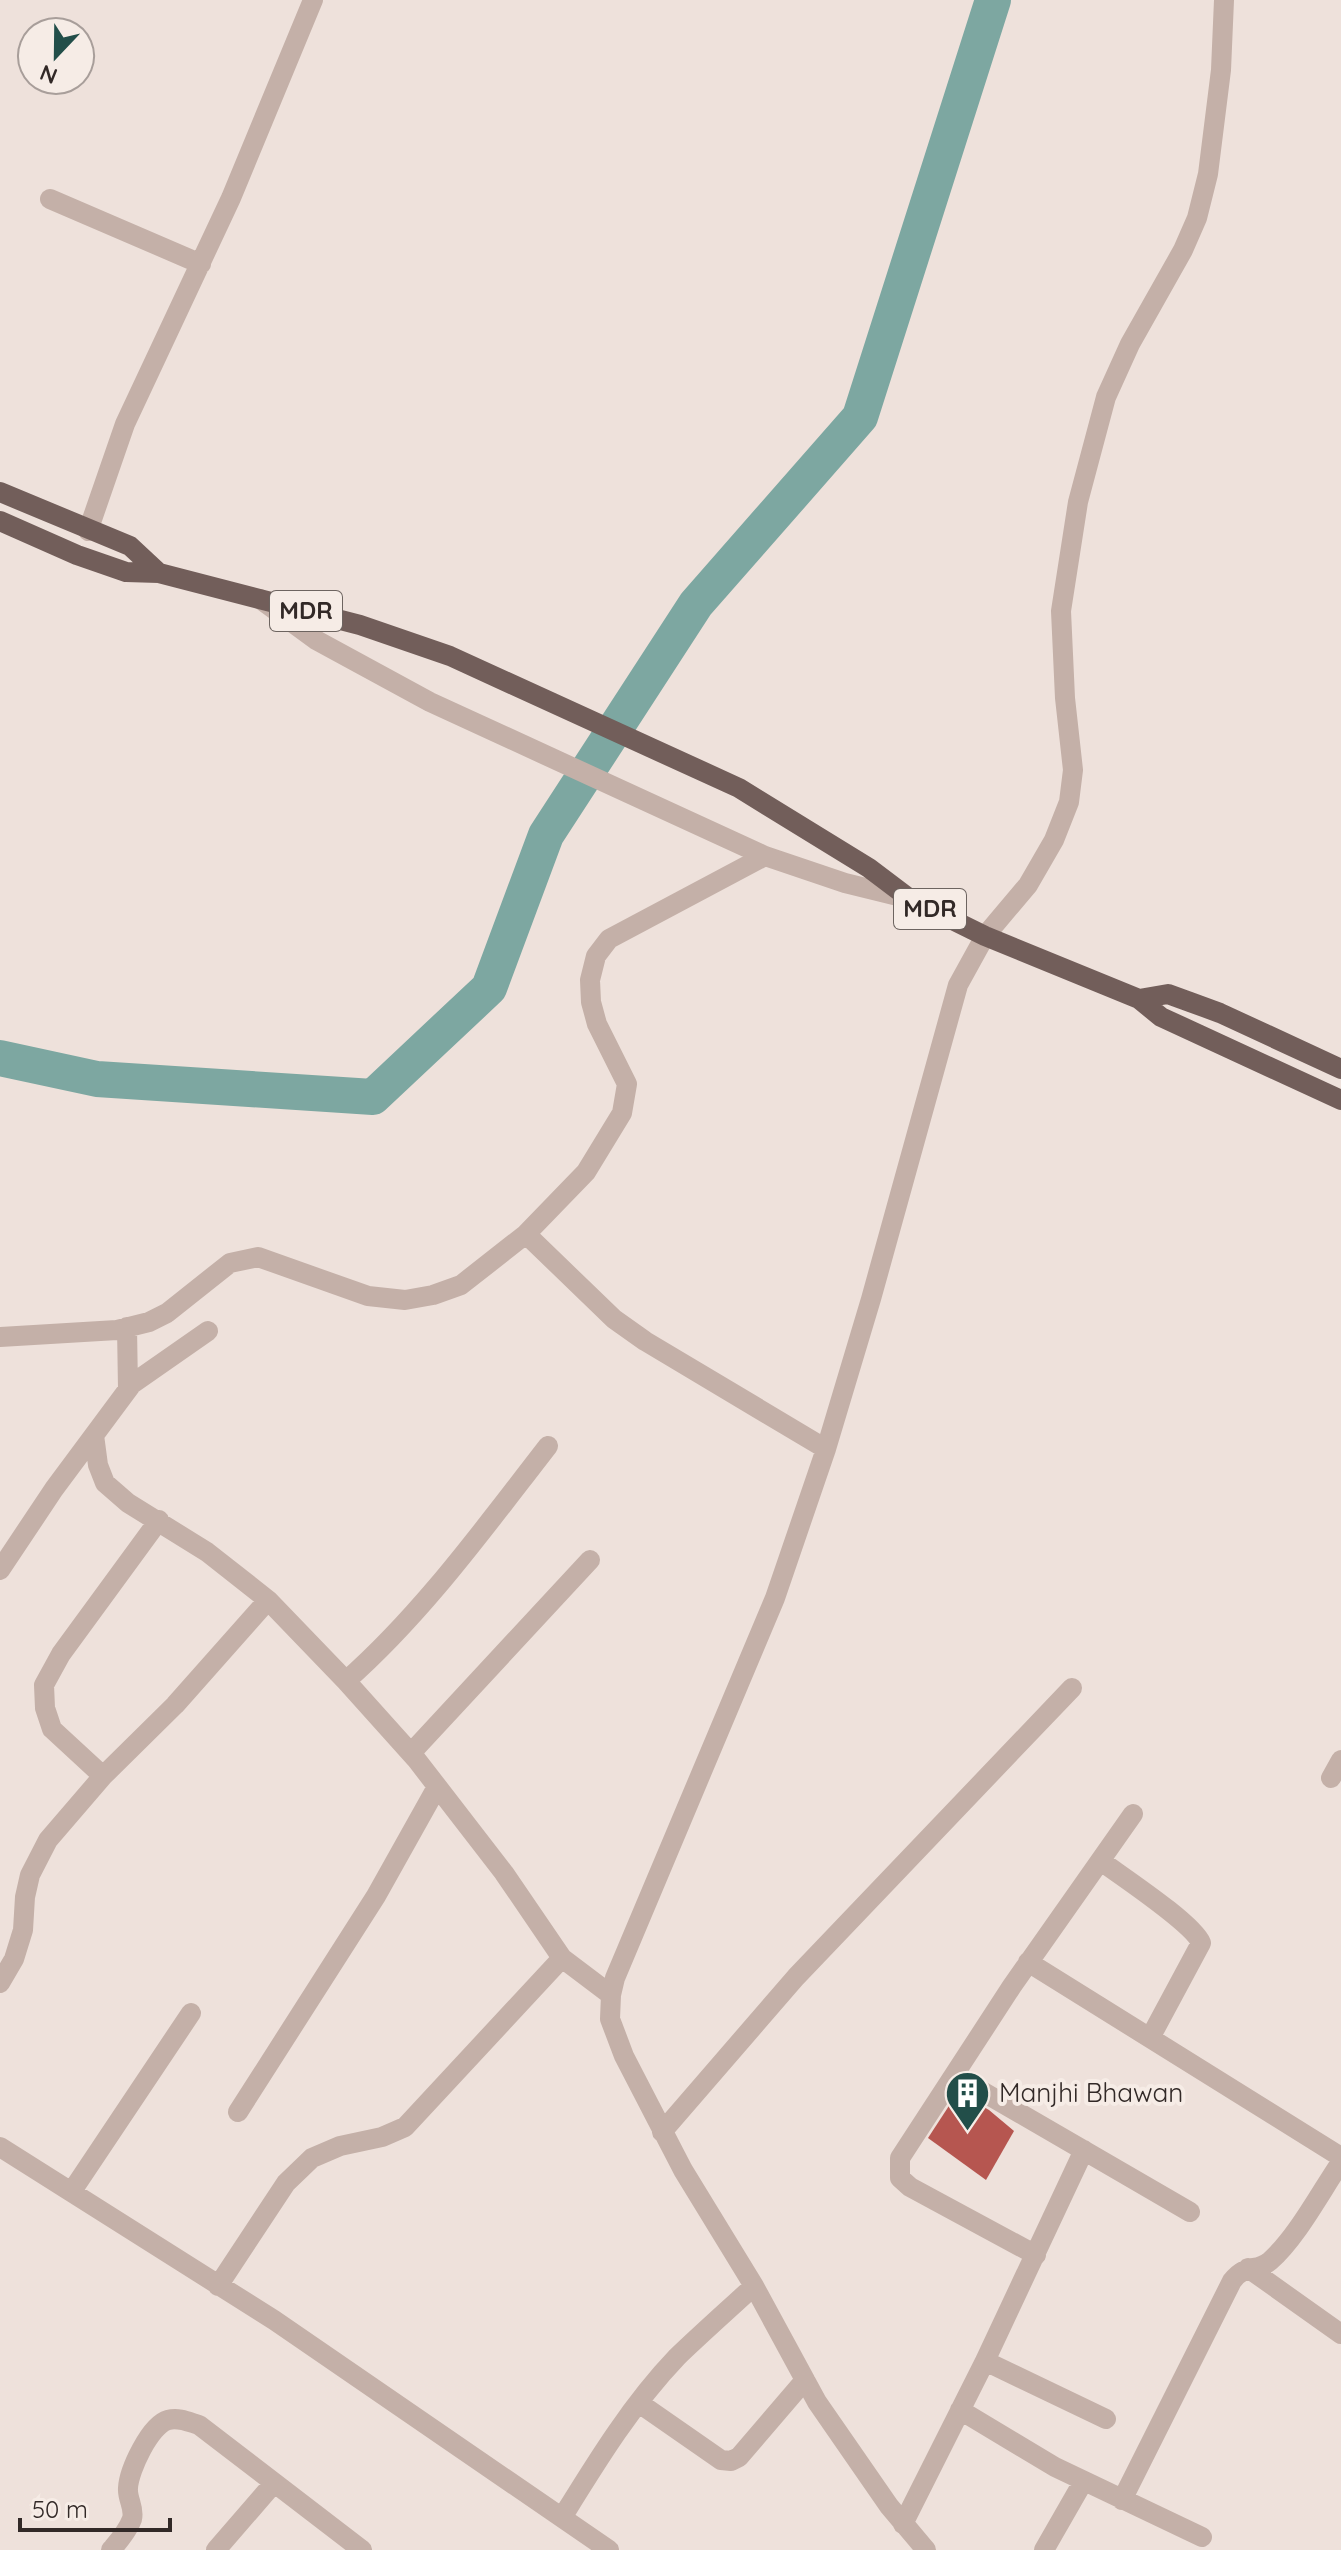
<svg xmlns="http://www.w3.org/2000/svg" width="1341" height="2550" font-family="Quicksand,sans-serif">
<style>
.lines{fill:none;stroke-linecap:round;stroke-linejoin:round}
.river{stroke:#7da7a1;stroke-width:36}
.building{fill:#b65650}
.minor{stroke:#c4b0a8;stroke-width:20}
.major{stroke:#725e5a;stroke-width:20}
.labels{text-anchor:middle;stroke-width:8;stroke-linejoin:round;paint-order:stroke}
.shield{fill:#f6ece6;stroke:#6d6460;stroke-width:2}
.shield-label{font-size:24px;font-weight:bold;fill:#322927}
.poi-label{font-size:26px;fill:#322927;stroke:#f6ece6;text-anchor:start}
</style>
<rect width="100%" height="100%" fill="#eee1db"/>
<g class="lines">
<!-- river -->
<path class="river" d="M0,1058L97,1079L373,1097L489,988L546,835L696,604L860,417L993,0"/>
</g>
<!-- building -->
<path class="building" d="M958,2092L989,2110L1014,2131L986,2180L928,2138Z"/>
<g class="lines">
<!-- minor -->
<path class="minor" d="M50,199L201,264
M88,531L125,424L231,198L313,0
M260,599L316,640L430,702L765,856L845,883L910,899
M526,1234L614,1319L645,1341L826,1449
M127,1327L128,1389
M0,1337L117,1330L149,1322L167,1313L230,1263L258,1257L368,1296L405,1300L433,1295L461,1285L526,1234L586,1172L622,1113L627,1084L597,1024L591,1002L590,980L596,956L609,939L765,856
M94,1435L98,1465L105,1483L128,1503L207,1552L268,1600L346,1681L416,1759L504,1873L562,1958L611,1995
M0,1570L54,1489L132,1384L208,1331
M346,1681C423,1613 485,1527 548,1446
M411,1753L590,1560
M103,1776L52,1729L45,1708L44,1685L61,1654L159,1520
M1331,1778L1341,1760
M1101,1861C1121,1876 1193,1923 1201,1943L1150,2038
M1028,1962L1341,2157
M0,1983L14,1959L23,1930L25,1897L30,1875L48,1840L103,1776L175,1705L268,1600
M954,2075L1190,2212
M238,2112L376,1896L437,1787
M662,2132L796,1977L1072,1688
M0,2147L274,2320L609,2550
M72,2191L191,2013
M1036,2255L910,2187L900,2178V2158L1012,1986L1133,1814
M1248,2268L1341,2334
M218,2286L286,2183L312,2158L340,2146L382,2137L405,2127L562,1958
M985,2361L1106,2419
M639,2403L721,2460L731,2461L739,2457L805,2380
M960,2410L1055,2467L1202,2537
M1122,2500L1232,2281C1247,2262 1256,2273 1270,2261C1297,2237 1320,2193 1341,2162
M563,2516C597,2461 632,2404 677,2357C702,2333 728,2310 754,2286
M903,2524L985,2361L1084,2150
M111,2550C119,2541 128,2530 132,2519C135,2508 127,2499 128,2488C129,2470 150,2425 168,2420C179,2417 189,2422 199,2425L362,2550
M216,2550L274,2483
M926,2550L889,2506L817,2402L754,2286L683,2170L624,2056L610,2019L611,1995L615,1978L775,1598L826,1449L871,1299L958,985L985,936L1028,885L1054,840L1069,802L1073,770L1065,698L1061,611L1078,502L1106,397L1130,344L1183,250L1197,218L1208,174L1221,70L1224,0
M1044,2550L1083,2482"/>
<!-- major -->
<path class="major" d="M0,492L130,546L159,573
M0,521L77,555L126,572L159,573L360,625L450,656L739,788L869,868L910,899L985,936L1139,999L1161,1017L1341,1100
M1139,999L1168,994L1190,1002L1220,1013L1341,1069"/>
</g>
<!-- icons -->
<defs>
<symbol id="building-pin" viewBox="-11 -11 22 30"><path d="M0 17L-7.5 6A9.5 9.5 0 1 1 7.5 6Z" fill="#224e49" stroke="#f6ece6"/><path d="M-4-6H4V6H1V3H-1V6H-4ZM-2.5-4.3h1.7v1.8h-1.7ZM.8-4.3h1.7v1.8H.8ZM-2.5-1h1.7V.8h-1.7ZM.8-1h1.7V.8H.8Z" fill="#fff"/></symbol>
</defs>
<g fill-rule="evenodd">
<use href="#building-pin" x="942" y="2068" width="51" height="69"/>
</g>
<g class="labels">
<!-- shield labels -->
<g class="shield">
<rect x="270" y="591" width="72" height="40" rx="6"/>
<rect x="894" y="889" width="72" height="40" rx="6"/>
</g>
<g class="shield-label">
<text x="306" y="619">MDR</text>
<text x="930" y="917">MDR</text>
</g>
<!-- poi labels -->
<g class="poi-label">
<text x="999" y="2102">Manjhi Bhawan</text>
</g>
</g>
<!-- north arrow -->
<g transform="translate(56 56) rotate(202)"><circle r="38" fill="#f6ece6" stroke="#a89e9a" stroke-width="2"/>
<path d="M0-6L14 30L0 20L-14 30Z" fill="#224e49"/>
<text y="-12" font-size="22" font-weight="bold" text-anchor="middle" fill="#322927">N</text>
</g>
<!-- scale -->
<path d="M20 2518v12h150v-12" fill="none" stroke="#322927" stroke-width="4"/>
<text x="32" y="2518" font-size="24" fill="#322927" stroke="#f6ece6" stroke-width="6" paint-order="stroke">50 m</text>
</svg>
